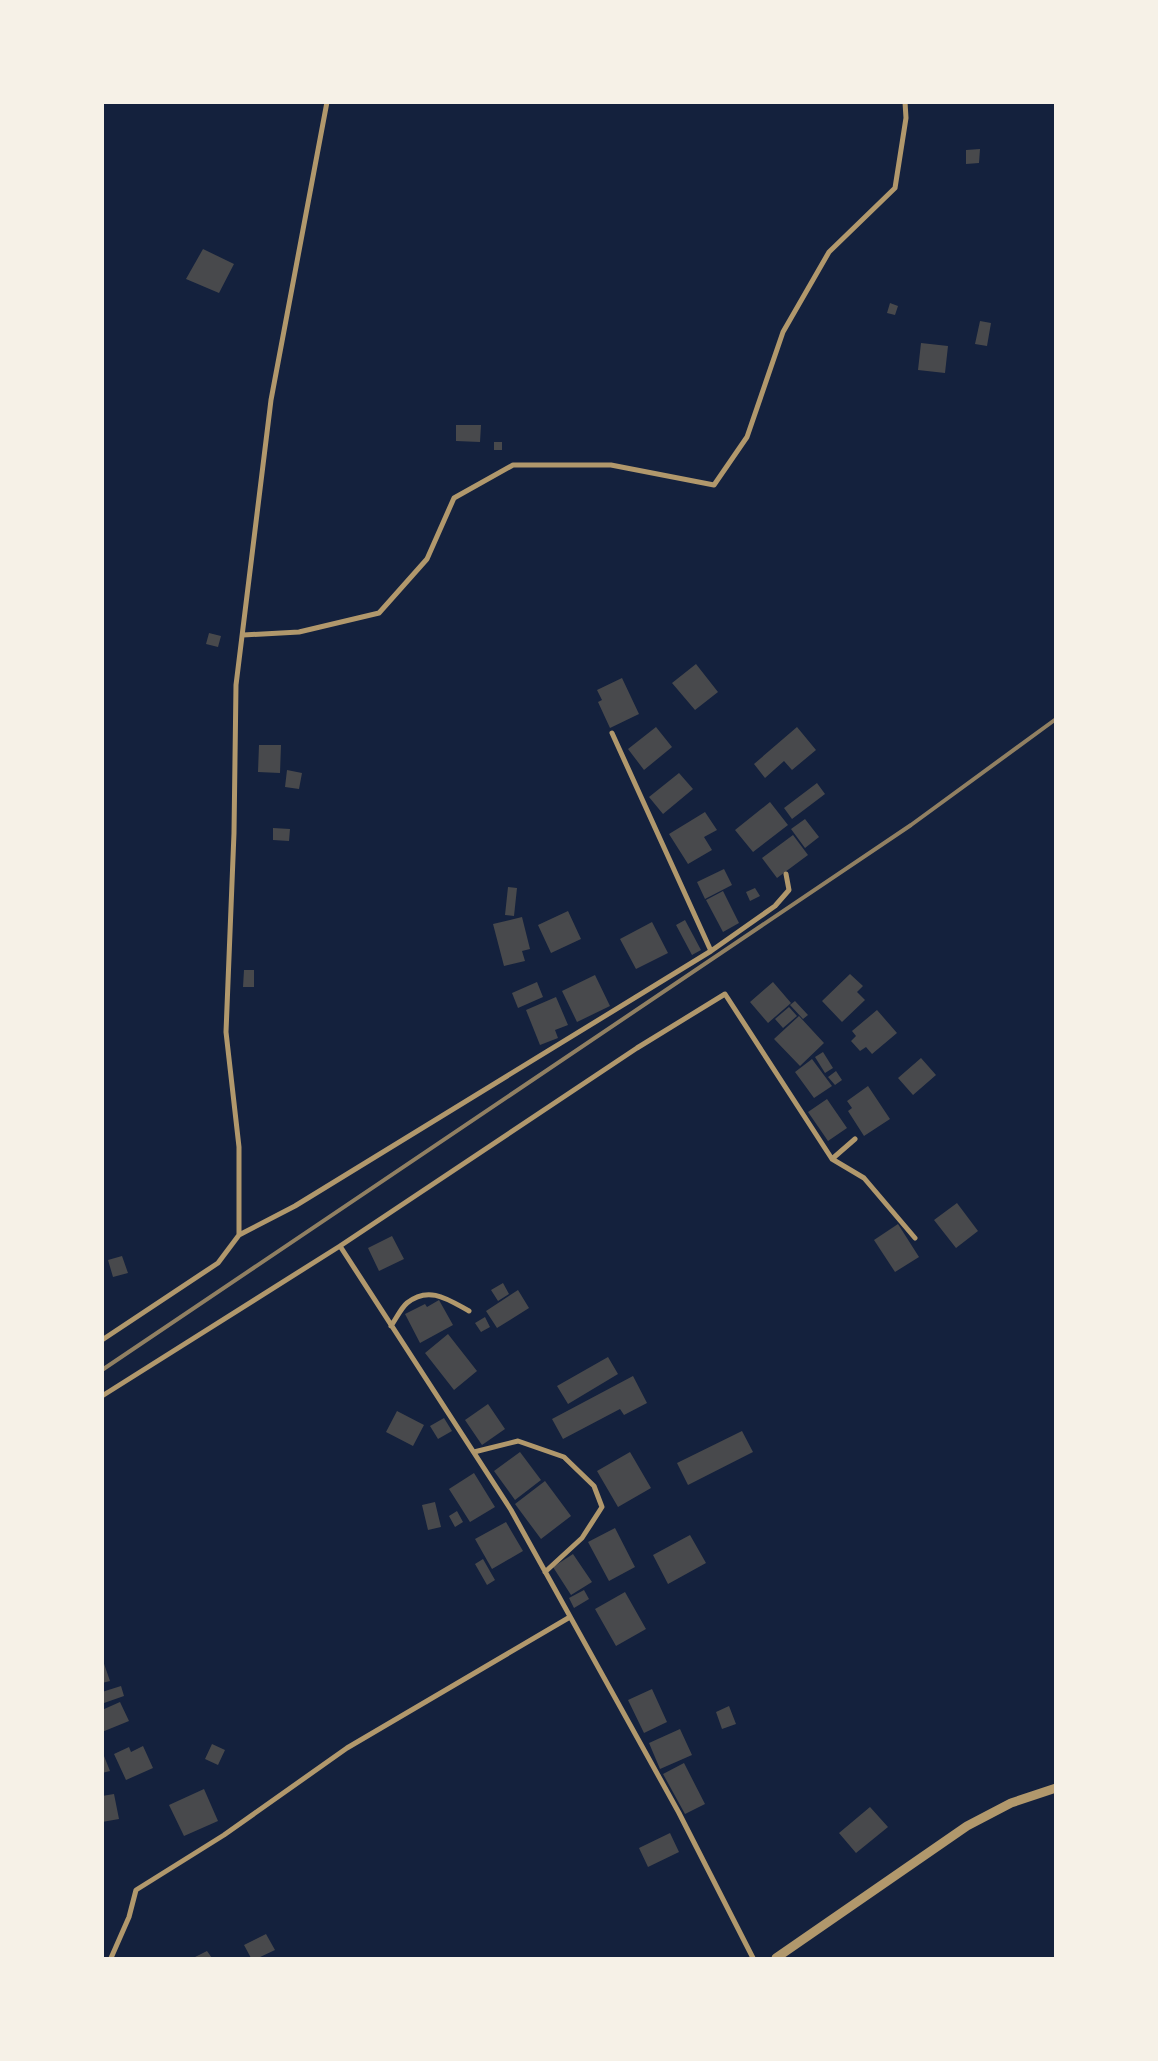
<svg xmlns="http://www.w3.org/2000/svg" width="1158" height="2061" font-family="'Noto Sans',sans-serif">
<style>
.building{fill:#48494c}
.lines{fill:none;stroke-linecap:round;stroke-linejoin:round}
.minor{stroke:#b1986c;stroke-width:5}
.tertiary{stroke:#b1986c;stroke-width:9}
.rail{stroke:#918062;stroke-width:4}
</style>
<rect width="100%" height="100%" fill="#14213d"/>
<!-- building -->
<path class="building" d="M980,149L979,163L966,164V150Z
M203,249L234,264L219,293L186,279Z
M890,303L898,306L895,315L887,313Z
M980,321L991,323L987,346L975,344Z
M921,343L948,346L945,373L918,370Z
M456,425H481L480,442L456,441Z
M494,442H502V450H494Z
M209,633L221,636L218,647L206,644Z
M696,664L718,692L695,710L672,683Z
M622,678L639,714L610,728L598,702L602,700L597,690Z
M656,727L672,747L644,770L628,749Z
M797,727L816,750L792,770L784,761L765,778L754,764Z
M259,745H281L280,773L258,772Z
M287,770L302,773L299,789L285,787Z
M679,773L693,789L663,814L649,797Z
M817,783L825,794L792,819L784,808Z
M770,802L788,825L753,852L735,830Z
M705,812L717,830L704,837L712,850L688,864L669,834Z
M805,819L819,837L805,848L791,829Z
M273,828L290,829L289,841L273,840Z
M793,835L808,855L777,878L762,858Z
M724,869L732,885L705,899L697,882Z
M508,887L517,888L514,916L505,915Z
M755,888L760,896L750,901L746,892Z
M723,891L739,923L723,932L706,900Z
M568,911L581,939L551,953L538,925Z
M522,917L530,949L522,951L525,961L504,966L493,924Z
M685,920L701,950L692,955L676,925Z
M652,922L668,953L636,969L620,939Z
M244,970H254V987H243Z
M850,974L863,986L857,992L865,1000L842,1022L822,1001Z
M595,975L610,1006L577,1022L562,991Z
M537,982L543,997L518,1008L512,993Z
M773,982L791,1003L768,1023L750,1002Z
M556,997L568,1025L555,1030L558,1038L540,1045L526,1010Z
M795,1001L808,1015L803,1019L790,1005Z
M789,1007L797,1016L783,1028L775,1019Z
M877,1010L897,1033L872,1054L866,1047L860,1051L851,1041L856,1036L852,1031Z
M799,1016L824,1043L800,1066L774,1039Z
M823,1052L833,1068L825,1073L815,1057Z
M921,1058L936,1075L913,1095L898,1078Z
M812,1059L832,1086L814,1098L795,1072Z
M836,1071L842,1080L835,1085L828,1077Z
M868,1086L890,1119L864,1136L848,1111L852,1108L847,1101Z
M827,1099L847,1128L828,1141L808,1112Z
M957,1203L978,1231L956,1248L934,1220Z
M898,1224L919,1257L895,1272L874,1240Z
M392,1236L404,1259L379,1271L368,1248Z
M122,1256L128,1273L113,1277L108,1260Z
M503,1283L509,1294L498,1301L491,1290Z
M518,1290L529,1308L497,1328L486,1311Z
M439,1300L453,1325L420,1343L405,1314L425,1304L427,1307Z
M485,1317L490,1327L481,1332L475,1323Z
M448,1334L477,1371L454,1390L425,1353Z
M608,1357L618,1374L568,1404L557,1386Z
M633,1376L647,1403L624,1415L620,1409L563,1439L552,1419Z
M488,1404L505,1429L482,1445L465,1420Z
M397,1411L424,1425L413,1446L386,1432Z
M444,1418L452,1431L438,1439L430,1426Z
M742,1431L753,1452L688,1485L677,1463Z
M520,1452L541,1480L515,1500L494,1471Z
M630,1452L651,1488L618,1507L597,1471Z
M474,1473L495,1507L470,1522L449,1489Z
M545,1481L571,1516L541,1539L515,1504Z
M435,1502L441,1527L428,1530L422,1505Z
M457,1511L463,1522L455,1527L449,1516Z
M506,1522L523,1551L492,1569L475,1539Z
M615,1528L635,1567L609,1581L588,1542Z
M690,1535L706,1563L668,1584L653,1555Z
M573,1554L592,1582L571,1595L553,1567Z
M483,1559L495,1580L487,1585L475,1564Z
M584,1590L589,1599L574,1608L569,1598Z
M625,1592L646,1629L616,1646L595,1609Z
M102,1658L110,1681L102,1683Z
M121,1686L124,1696L104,1703L102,1692Z
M652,1689L667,1722L644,1733L628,1700Z
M120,1702L129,1721L102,1732V1710Z
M729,1706L736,1724L722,1729L716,1712Z
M680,1729L692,1755L660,1769L649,1743Z
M212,1744L225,1750L218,1765L205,1759Z
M143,1746L153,1768L126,1780L114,1754L129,1747L131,1752Z
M102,1751L110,1771L102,1773Z
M684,1763L705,1804L685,1814L663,1774Z
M204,1789L218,1821L184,1836L169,1805Z
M114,1794L119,1819L102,1822V1796Z
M870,1807L888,1827L856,1853L839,1833Z
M670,1833L679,1852L648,1867L639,1848Z
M266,1934L275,1950L258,1958H251L244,1945Z
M207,1951L212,1958H193Z"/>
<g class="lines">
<!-- minor -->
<path class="minor" d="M243,635L299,632L379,613L427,559L454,498L513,465H611L714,485L747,437L783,332L829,252L895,188L906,118L905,102
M612,733L711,951
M832,1159L855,1139
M239,1235L295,1206L711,951L775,906L789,890L786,874
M391,1326C396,1319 401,1308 407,1303C429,1285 449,1300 469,1311
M102,1340L218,1263L239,1235V1147L226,1032L234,833L236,685L271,400L327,102
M102,1396L340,1246
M474,1452L518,1441L564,1457L594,1486L602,1507L582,1538L545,1572
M111,1958L129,1917L136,1890L224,1835L347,1748L570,1617
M753,1958L679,1813L511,1510L340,1246L637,1048L725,994L832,1159L864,1178L915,1238"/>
<!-- tertiary -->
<path class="tertiary" d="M776,1958L967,1826L1011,1803L1056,1788"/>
<!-- rail -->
<path class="rail" d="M102,1370L911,825L1056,719"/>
</g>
<!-- border -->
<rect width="1158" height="2061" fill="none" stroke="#f6f1e7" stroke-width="208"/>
</svg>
